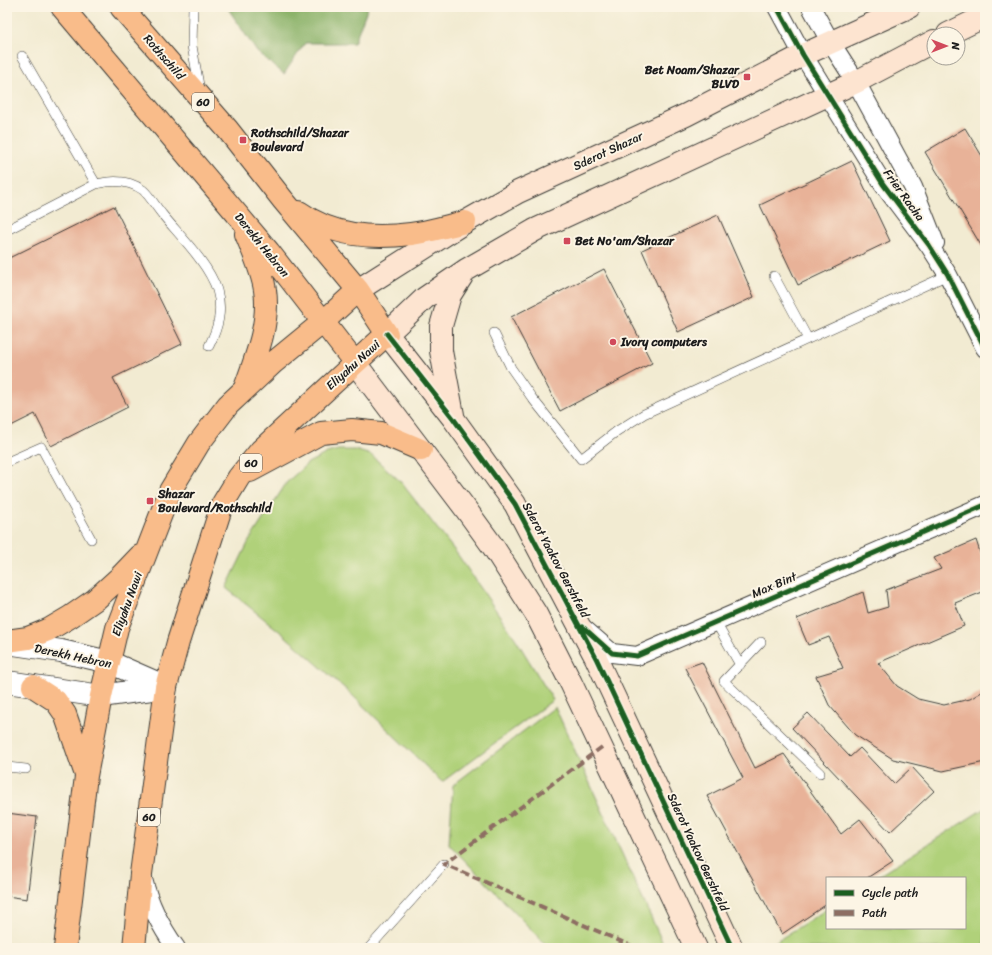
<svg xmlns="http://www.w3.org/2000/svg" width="992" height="955" font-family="Sriracha,sans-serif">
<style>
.green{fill:#b0d17a;stroke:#66764b}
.forest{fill:#8cb36a;stroke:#546843}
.building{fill:#e8b298}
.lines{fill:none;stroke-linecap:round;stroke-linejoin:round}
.service-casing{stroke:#3c3b37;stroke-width:10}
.minor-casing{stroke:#3c3b37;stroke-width:20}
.tertiary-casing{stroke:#3c3b37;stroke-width:24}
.secondary-casing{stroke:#3c3b37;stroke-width:24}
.trunk-casing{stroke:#3c3b37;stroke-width:24}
.service{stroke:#fff;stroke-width:9}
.minor{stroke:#fff;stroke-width:18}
.tertiary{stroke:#fff;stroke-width:22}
.secondary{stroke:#fde4d0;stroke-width:22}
.trunk{stroke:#f9bc8a;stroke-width:22}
.quiet{stroke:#8d6e63;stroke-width:4;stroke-dasharray:8 4;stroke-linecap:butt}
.cycleway-casing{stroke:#fcf5e5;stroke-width:8}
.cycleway{stroke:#1b5e20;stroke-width:5}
.poi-dot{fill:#d1495b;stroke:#fcf5e5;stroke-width:1.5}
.labels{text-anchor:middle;stroke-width:4;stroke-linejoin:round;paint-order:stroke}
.shield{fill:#fcf5e5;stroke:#5f5d58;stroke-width:1}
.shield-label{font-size:11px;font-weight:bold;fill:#1c1c1c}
.street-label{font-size:12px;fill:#1c1c1c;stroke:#fcf5e5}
.poi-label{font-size:12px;font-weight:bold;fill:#1c1c1c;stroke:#fcf5e5;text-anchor:start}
</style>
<rect width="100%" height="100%" fill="#fcf5e5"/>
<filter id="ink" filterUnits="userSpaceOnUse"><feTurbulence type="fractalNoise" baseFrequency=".025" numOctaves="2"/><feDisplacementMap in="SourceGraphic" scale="8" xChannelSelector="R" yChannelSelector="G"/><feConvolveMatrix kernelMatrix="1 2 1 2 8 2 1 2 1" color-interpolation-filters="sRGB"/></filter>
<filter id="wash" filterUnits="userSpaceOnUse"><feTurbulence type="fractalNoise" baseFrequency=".012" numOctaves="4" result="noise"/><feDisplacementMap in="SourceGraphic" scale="16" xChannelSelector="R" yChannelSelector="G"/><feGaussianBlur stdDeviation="0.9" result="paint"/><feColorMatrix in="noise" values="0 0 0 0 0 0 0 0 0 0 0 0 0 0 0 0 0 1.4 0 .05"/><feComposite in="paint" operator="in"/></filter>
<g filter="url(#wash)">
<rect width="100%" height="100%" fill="#f2ebd2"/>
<!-- green -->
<path class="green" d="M338,450H355L371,455L400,481L458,555L515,638L553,700L442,782L350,693L284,635L226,588L249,541L287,482L308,463L327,453Z
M555,707L665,948H549L449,844L453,785Z
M985,808V948H766L827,909V928H965V878H875Z"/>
<!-- forest -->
<path class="forest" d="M227,7H368L354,43H305L284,74L257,52Z"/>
<g id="blocks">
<!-- building -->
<path class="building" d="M965,128L985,161V252L925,152Z
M852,161L890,241L798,285L760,205Z
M114,206L182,344L113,378L128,407L51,446L35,414L7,428V259Z
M718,215L754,297L678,332L642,250Z
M604,269L652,363L560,411L511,317Z
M976,540L985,568V591L955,603L964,626L878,663L897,686L918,699L944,705L970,699L985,690V762L943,771L893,759L855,735L829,705L816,676L843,668L829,637L808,645L797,619L863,592L868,613L888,607L886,590L941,569L934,558Z
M702,662L755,768L784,754L841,834L860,819L893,861L867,878H827V904L782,934L707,796L743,778L685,668Z
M808,713L850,757L860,748L894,784L912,767L934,791L890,832L792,728Z
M7,813L37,817L27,899L7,896Z"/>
</g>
</g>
<g filter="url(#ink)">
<use href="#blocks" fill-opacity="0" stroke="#3c3b37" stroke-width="1"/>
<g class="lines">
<defs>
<path id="service" d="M193,7L192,46L200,91
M22,56L96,184
M7,230L96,184C112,180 129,180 143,190C150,196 156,207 162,214C180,236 208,263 217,290C223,311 218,328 209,346
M774,276L808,339
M494,333L511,368L532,398L581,459L617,431L644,414L948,275
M7,462L41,447L91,539
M715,621L740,665
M761,642L724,681L820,773
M7,767L26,769
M369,948L444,864"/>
<path id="minor" d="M777,7L803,55L883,184L929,245L948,275L985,348
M811,7L831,43L856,82L886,137L913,187L935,243
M583,628L612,653L637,656L985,505
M143,879C149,904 161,927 176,948"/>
<path id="tertiary" d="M7,643L61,651L109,662L166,687
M7,682L101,696L166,687"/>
<path id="secondary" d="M948,34L985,16
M358,290L465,222L518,192L686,115L803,55L909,7
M355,363L465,508L494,548L536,614L571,683L696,948
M453,415L441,351V326L450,295L462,276
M732,948L596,658L515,504L453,418L387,334L425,298L466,270L535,230L856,82L934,41"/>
<path id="trunk" d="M62,7L269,252L355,363
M121,7L228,130L283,200L358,290L387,334L355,363L261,450L239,477L222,505L178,642L166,687L141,874L134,948
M299,212C332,236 371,239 411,234C429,232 447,226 465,222
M245,388C256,357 270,323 265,290C262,270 253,252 246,234
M250,471L321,433L352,430L381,433L421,450
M7,641L28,638L48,630L70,617L96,599L118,579L140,556
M33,686L56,701L65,714L85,772
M65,948L86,776L101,696L117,628L170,491L199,443L228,405L273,363L323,322L358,290"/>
</defs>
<!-- service casing -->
<use href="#service" class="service-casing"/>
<!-- minor casing -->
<use href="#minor" class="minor-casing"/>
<!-- tertiary casing -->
<use href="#tertiary" class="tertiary-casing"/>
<!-- secondary casing -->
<use href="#secondary" class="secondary-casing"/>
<!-- trunk casing -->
<use href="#trunk" class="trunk-casing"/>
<!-- service -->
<use href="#service" class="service"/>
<!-- minor -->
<use href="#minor" class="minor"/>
<!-- tertiary -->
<use href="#tertiary" class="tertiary"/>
<!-- secondary -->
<use href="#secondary" class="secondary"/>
<!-- trunk -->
<use href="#trunk" class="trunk"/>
<!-- quiet -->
<path class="quiet" d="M602,747L444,864L636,948"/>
<defs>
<path id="cycleway" d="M777,7L803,55L883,184L929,245L948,275L985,348
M387,334L453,418L515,504L596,658L732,948
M583,627L612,653L637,656L985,505"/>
</defs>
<!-- cycleway casing -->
<use href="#cycleway" class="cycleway-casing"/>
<!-- cycleway -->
<use href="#cycleway" class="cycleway"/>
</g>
</g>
<!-- markers -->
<g class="poi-dot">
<rect x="743" y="73" width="8" height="8" rx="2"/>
<rect x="239" y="136" width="8" height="8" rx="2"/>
<rect x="563" y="237" width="8" height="8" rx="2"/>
<circle cx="613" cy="342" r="4"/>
<rect x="146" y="497" width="8" height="8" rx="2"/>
</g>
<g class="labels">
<!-- shield labels -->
<g class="shield">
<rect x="192" y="93" width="22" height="18" rx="3"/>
<rect x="240" y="454" width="22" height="18" rx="3"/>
<rect x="138" y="808" width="22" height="18" rx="3"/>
</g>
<g class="shield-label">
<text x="203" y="106">60</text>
<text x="251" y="467">60</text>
<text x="149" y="821">60</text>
</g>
<!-- street labels -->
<g class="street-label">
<text transform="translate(164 57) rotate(49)" y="4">Rothschild</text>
<text transform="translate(608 151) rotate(-25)" y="4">Sderot Shazar</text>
<text transform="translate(904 195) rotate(54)" y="4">Frier Racha</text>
<text transform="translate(262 245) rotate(51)" y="4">Derekh Hebron</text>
<text transform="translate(353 365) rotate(-42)" y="4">Eliyahu Nawi</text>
<text transform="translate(556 560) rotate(62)" y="4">Sderot Yaakov Gershfeld</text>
<text transform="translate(774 585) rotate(-23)" y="4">Max Bint</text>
<text transform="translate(127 604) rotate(-70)" y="4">Eliyahu Nawi</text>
<text transform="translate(73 656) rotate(12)" y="4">Derekh Hebron</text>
<text transform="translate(698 852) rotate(65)" y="4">Sderot Yaakov Gershfeld</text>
</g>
<!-- poi labels -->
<g class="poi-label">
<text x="739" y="74" text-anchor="end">Bet Noam/Shazar<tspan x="739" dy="14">BLVD</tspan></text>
<text x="251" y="137">Rothschild/Shazar<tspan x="251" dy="14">Boulevard</tspan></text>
<text x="575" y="245">Bet No'am/Shazar</text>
<text x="621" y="346">Ivory computers</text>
<text x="158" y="498">Shazar<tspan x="158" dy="14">Boulevard/Rothschild</tspan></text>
</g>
</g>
<!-- margin -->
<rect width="992" height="955" fill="none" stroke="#fcf5e5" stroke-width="24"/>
<!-- legend -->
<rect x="826" y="877" width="140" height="52" fill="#fcf5e5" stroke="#a29e95"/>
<rect x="834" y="890" width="20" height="6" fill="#1b5e20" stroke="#a29e95"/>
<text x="862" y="897" font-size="12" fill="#1c1c1c">Cycle path</text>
<rect x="834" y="910" width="20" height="6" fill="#8d6e63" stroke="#a29e95"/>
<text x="862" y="917" font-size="12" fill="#1c1c1c">Path</text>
<!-- north arrow -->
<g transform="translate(946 46) rotate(90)"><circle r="19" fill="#fcf5e5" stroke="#a29e95"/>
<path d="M0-3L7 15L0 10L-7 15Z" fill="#d1495b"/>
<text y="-6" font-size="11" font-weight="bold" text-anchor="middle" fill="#1c1c1c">N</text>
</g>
</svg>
